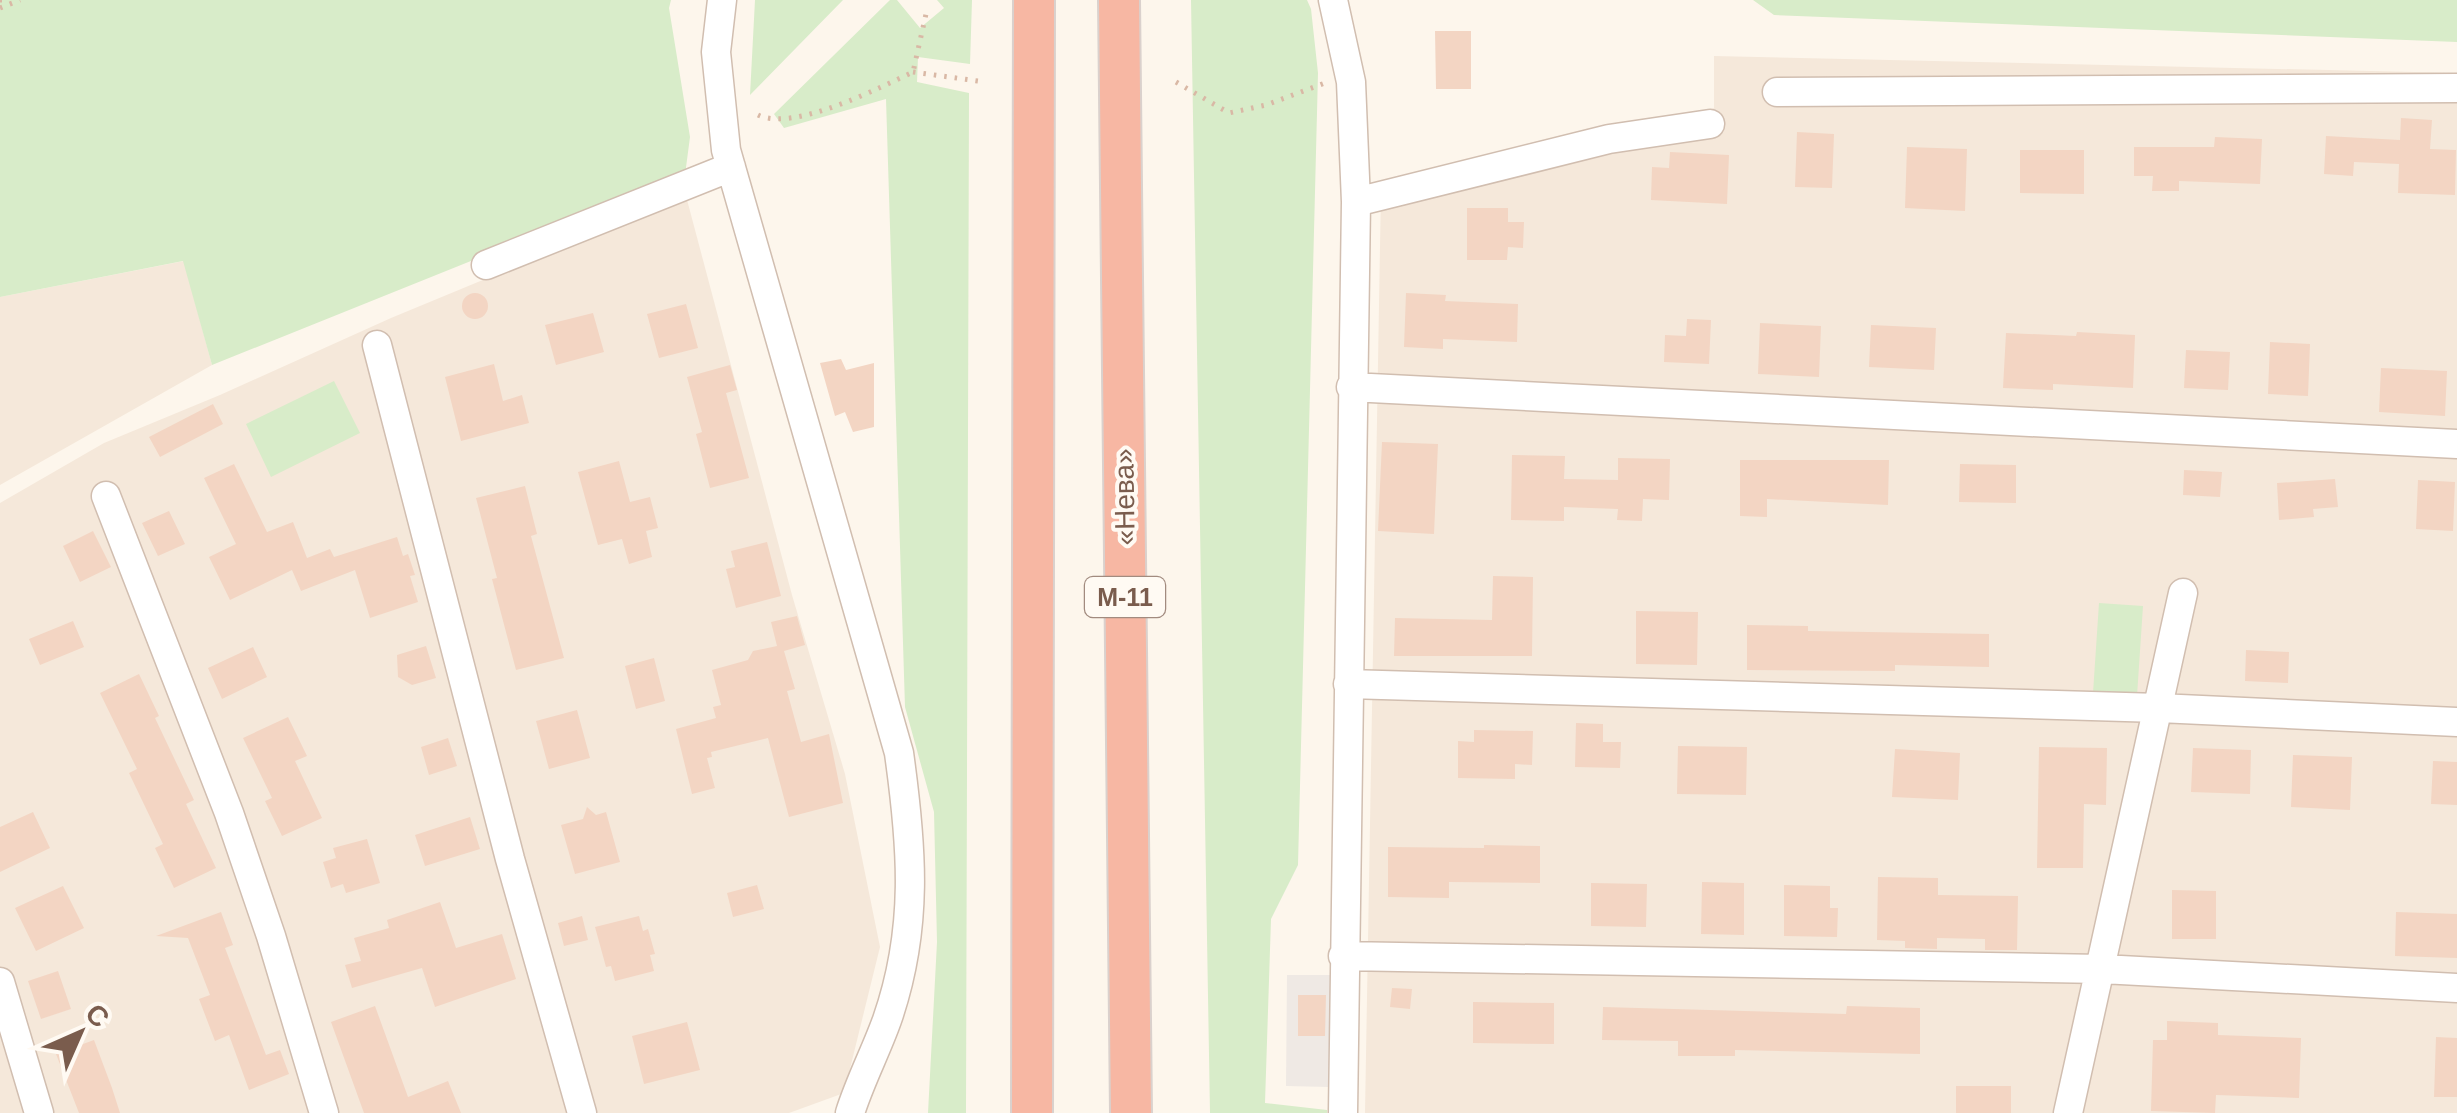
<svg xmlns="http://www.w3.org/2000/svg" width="2457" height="1113" font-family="Helvetica,sans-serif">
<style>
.residential{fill:#f5e8da}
.industrial{fill:#efe9e4}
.green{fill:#d8ecc9}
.building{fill:#f3d5c3}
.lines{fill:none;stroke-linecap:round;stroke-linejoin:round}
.minor-casing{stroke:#d1beb0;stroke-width:31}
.highway-casing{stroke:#dad1cd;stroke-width:44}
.path{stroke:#d9b8a5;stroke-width:5;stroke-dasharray:2.5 8;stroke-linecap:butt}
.minor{stroke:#fff;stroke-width:28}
.highway{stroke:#f7b7a3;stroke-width:40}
.labels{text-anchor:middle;stroke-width:8;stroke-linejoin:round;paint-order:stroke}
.shield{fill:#fffaf3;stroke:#a28b7f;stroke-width:2.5}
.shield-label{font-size:25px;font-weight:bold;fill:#7a5c4d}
.street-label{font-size:28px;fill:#7a5c4d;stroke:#fffaf3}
</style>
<rect width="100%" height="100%" fill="#fdf6ec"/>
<!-- residential -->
<path class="residential" d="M1714,56L2457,73V1113H1365L1381,190L1714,108Z
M686,196L792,595L845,774L880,947L844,1093L789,1113H0V503L104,443L220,395L391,318Z
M184,261L212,365L0,485V297Z"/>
<!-- industrial -->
<path class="industrial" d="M1287,975H1330L1329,1087L1286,1086Z"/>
<!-- green -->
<path class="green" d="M0,0H671L669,8L690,137L685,175L212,365L183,261L0,297Z
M755,0H843L750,95Z
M890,0H897L920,28L944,8L937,0H972L970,64L918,57L917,82L969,93L966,1113H928L937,942L934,812L905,707L886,99L784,128L774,114Z
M1191,0H1307L1311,9L1318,73L1298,865L1271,919L1265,1103L1327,1110V1113H1210Z
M1753,0H2457V42L1774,15Z
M334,381L360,433L271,477L246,424Z
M2099,603L2143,606L2137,696L2093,693Z"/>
<!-- building -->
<path class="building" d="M1435,31H1471V89H1436Z
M2401,118L2432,120L2430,149L2456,150L2455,195L2398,193L2399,164L2354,162L2353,176L2324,174L2326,136L2400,140Z
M1797,132L1834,134L1832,188L1795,187Z
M2215,137L2262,139L2260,184L2179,181V191H2152L2153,176H2134V147H2214Z
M1907,147L1967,149L1965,211L1905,208Z
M2020,150H2084V194L2020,193Z
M1670,152L1729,155L1727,204L1651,200L1652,167L1669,168Z
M1467,208H1508V222H1524L1523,248L1508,247L1507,260H1467Z
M1406,293L1446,295L1445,301L1518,304L1517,342L1443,339V349L1404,347Z
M462 306a13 13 0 1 1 26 0a13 13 0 1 1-26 0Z
M686,304L698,348L659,358L647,314Z
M593,313L604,352L556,365L545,325Z
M1687,319L1711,320L1709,364L1664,362L1665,335L1686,336Z
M1760,323L1821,326L1819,377L1758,374Z
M1871,325L1936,328L1934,370L1869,367Z
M2077,332L2135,335L2133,388L2053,384V390L2003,388L2006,333L2076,336Z
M2270,342L2310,344L2308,396L2268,394Z
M2186,350L2230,352L2228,390L2184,388Z
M841,359L846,370L874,363V427L853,432L845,412L835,416L820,363Z
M494,364L503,401L522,395L529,423L461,441L445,377Z
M730,365L737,390L726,393L749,478L710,488L696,434L702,432L687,377Z
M2381,368L2447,371L2445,416L2379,412Z
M213,404L223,424L160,457L149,437Z
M1382,442L1438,444L1434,534L1378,531Z
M1512,455L1565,456L1564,479L1618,480V458L1670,459L1669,500L1643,499L1642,521L1617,520L1618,509L1564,507V521L1511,520Z
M1740,460H1889L1888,505L1767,499V517L1740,516Z
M619,461L630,502L650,497L658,528L646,531L652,557L629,564L622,539L598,545L578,472Z
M234,464L267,532L293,522L307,558L330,549L334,557L397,537L403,556L408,554L415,575L410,576L418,602L370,618L355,570L301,591L292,570L230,600L209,557L236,544L204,478Z
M1960,464L2016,465V503L1959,502Z
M2184,470L2222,472L2220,497L2183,495Z
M2335,479L2338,507L2313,509L2314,517L2279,520L2277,483Z
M2418,480L2455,482L2453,531L2416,529Z
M525,486L537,534L531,536L564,658L516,670L492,579L497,578L476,498Z
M169,511L185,544L158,556L142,523Z
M93,531L111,567L80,582L63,546Z
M767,542L781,596L736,608L726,569L735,567L731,551Z
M1493,576L1533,577L1532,656H1394L1395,618L1492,620Z
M1636,611L1698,612L1697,665L1636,664Z
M797,616L805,645L784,651L795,689L787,691L801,742L829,734L843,803L789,817L768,738L711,752L712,757L707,758L715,788L692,794L676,729L716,718L713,707L721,705L712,670L748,660L753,651L777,646L771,622Z
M73,621L84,647L40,665L29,639Z
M1747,625L1808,626V631L1989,634V667L1895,665V671L1747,670Z
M426,646L436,678L412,685L398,677L397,655Z
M253,647L267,677L222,699L208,668Z
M2246,650L2289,652L2288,683L2245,681Z
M654,658L665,701L636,709L625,666Z
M139,674L159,716L155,718L194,800L186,804L216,868L174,888L155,848L163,844L129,773L137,769L100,693Z
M577,710L590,758L549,769L536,721Z
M288,717L307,756L295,761L322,818L282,836L265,801L272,798L243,738Z
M1576,723L1603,724V742H1621L1620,768L1575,767Z
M1474,730L1533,731L1532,765L1515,764V779L1458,778V741L1474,742Z
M448,738L457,766L429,775L421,747Z
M1678,746L1747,747L1746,795L1677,794Z
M2039,747L2107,748L2106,805L2084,804L2083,868H2037Z
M2193,748L2251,750L2250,794L2191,792Z
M1895,749L1960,753L1958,800L1892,797Z
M2293,755L2352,757L2350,810L2291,807Z
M2433,761L2457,762V805L2431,804Z
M587,807L596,815L606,812L620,862L575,874L561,825L583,819Z
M33,812L50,848L0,872V827Z
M470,817L480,849L425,866L415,835Z
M367,839L380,883L346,893L343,884L331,888L323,862L336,858L333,848Z
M1484,845L1540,846V883L1449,882V898L1388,897V847L1484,848Z
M1878,877L1938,878V895L2018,896L2017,950H1985V939L1937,938V949L1905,948V941L1877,940Z
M1702,882L1744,883V935L1701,934Z
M1591,883L1647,884L1646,927L1591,926Z
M757,885L764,909L733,917L727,893Z
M1784,885L1830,886V908H1838L1837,937L1784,936Z
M63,886L84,928L36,951L15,908Z
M2172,890L2216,891V939H2172Z
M440,902L456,948L502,934L516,979L435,1007L422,968L352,988L345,965L361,961L354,938L389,928L387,920Z
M221,912L233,945L225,948L266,1055L280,1050L289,1074L249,1090L229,1035L215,1041L199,999L210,995L188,938L156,936Z
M2396,912L2457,914V958L2395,956Z
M582,916L588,940L564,946L558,923Z
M639,916L643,931L648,929L655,954L650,955L654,971L615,981L611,966L606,967L595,927Z
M58,971L71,1009L41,1019L28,981Z
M1392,988L1412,989L1410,1009L1390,1007Z
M1298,995H1326L1325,1036H1298Z
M1473,1002L1554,1003V1044L1473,1043Z
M375,1006L408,1097L448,1081L461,1113H364L331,1022Z
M1847,1006L1920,1008V1054L1735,1050V1056H1678V1041L1602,1040L1603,1007L1846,1014Z
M2167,1021L2218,1023V1035L2301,1038L2299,1098L2216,1095L2215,1113L2151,1111L2153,1040H2167Z
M687,1022L700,1070L644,1084L632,1036Z
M2436,1037L2457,1038V1097H2434Z
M94,1040L112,1088L120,1113H79L56,1054Z
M1956,1086H2011V1113H1956Z"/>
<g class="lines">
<defs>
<path id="minor" d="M722,0L716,52L726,150L899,753C912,846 919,928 887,1020C876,1051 860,1081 850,1113
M1333,0L1351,82L1356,202L1343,1113
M1777,92L2457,88
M1356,202L1609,139L1710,124
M486,265L731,167
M377,345L510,859L582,1113
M1351,387L2457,444
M106,496L229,813L271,936L324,1113
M1348,684L2159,708L2457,722
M1343,956L2102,969L2457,988
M0,982L39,1113
M2068,1113L2183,593"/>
<path id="highway" d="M1119,0L1131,1113
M1032,1113L1034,0"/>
</defs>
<!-- minor casing -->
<use href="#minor" class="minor-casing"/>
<!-- highway casing -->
<use href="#highway" class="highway-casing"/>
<!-- path -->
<path class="path" d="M0,0H2
M0,8L20,0
M913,72L985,82
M1176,82L1229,113L1266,105L1325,83
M758,115C793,132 879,88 913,72L926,14"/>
<!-- minor -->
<use href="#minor" class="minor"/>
<!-- highway -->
<use href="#highway" class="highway"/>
</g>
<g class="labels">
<!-- shield labels -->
<rect class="shield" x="1085" y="577" width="80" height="40" rx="8"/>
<g class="shield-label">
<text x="1125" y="606">М-11</text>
</g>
<!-- street labels -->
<g class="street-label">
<text transform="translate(1124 497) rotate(-91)" y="10">«Нева»</text>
</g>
</g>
<!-- north arrow -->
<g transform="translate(80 1033) rotate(45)" stroke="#fffaf3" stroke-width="8" paint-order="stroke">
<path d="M0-8L18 38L0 25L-18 38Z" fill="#7a5c4d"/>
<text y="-15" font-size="28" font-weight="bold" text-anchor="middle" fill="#7a5c4d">С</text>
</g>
</svg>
